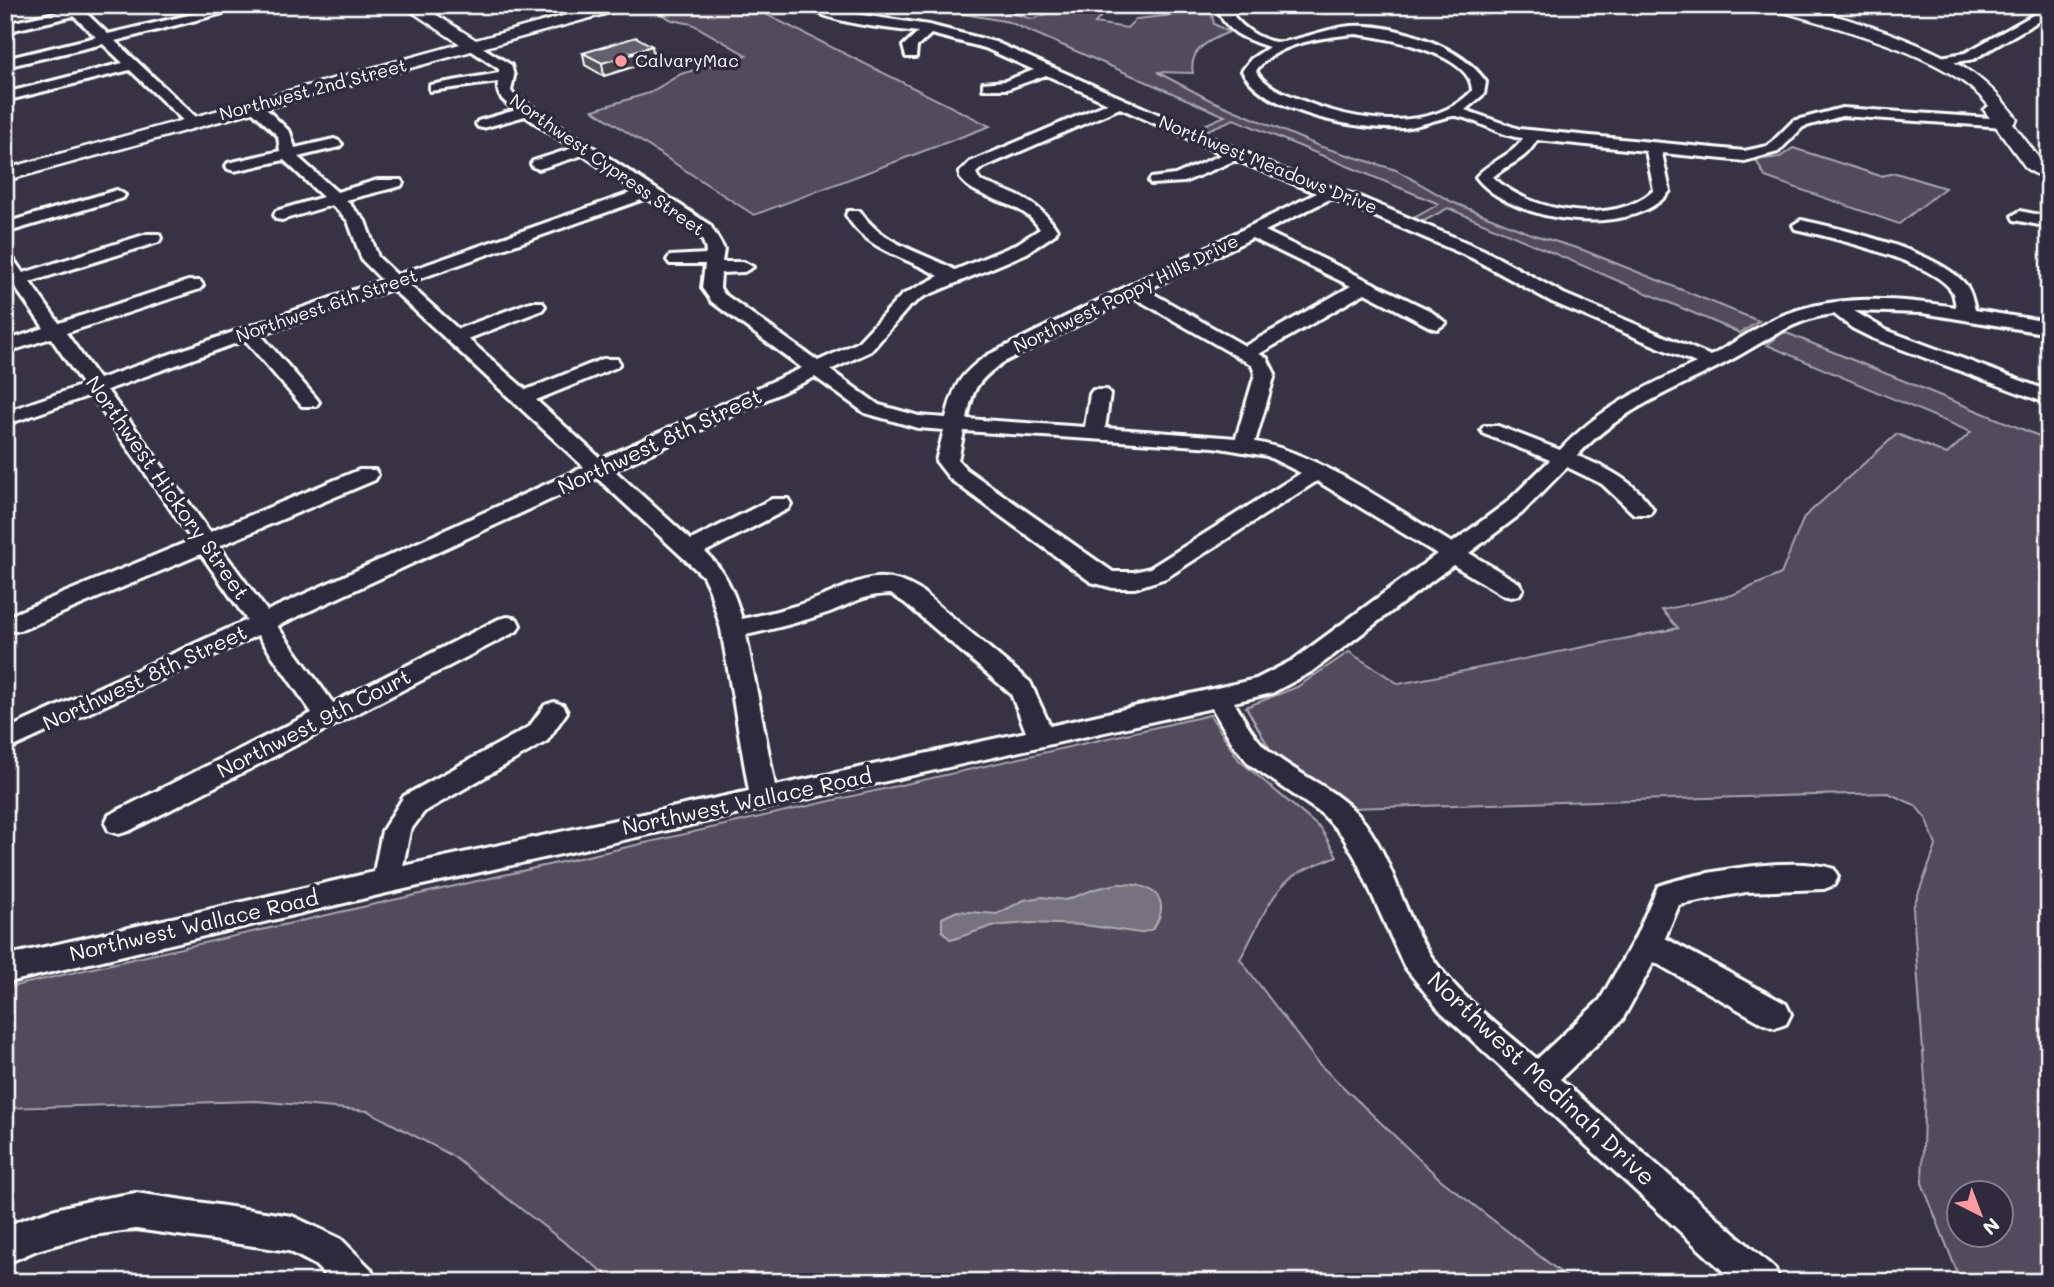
<svg xmlns="http://www.w3.org/2000/svg" width="2054" height="1287" font-family="Mali,sans-serif">
<style>
.green{fill:#514c5c;stroke:#a8a6ae;stroke-width:2;fill-rule:evenodd}
.water{fill:#76737f;stroke:#adabb2;stroke-width:2}
.lines{fill:none;stroke-linecap:round;stroke-linejoin:round}
.minor-casing{stroke:#fff;stroke-width:6}
.major-casing{stroke:#fff;stroke-width:5}
.minor{fill:#2f2a3d;fill-rule:evenodd}
.major{fill:#2f2a3d;fill-rule:evenodd}
.wall{fill:#55525e;stroke:#fff;stroke-width:2}
.shaded-wall{fill:#45424c;stroke:#fff;stroke-width:2}
.building{fill:#635f6d;stroke:#fff;stroke-width:2}
.poi-dot{fill:#ff9aa2;stroke:#2f2a3d;stroke-width:2.5}
.labels{text-anchor:middle;stroke-width:7;stroke-linejoin:round;paint-order:stroke}
.far-poi-label{font-size:18px;fill:#fff;stroke:#2f2a3d;text-anchor:start}
.far-street-label{font-size:18px;fill:#fff;stroke:#2f2a3d}
.street-label{font-size:21px;fill:#fff;stroke:#2f2a3d}
.near-street-label{font-size:24px;fill:#fff;stroke:#2f2a3d}
</style>
<rect width="100%" height="100%" fill="#373345"/>
<filter id="ink" filterUnits="userSpaceOnUse"><feTurbulence type="fractalNoise" baseFrequency=".0143" numOctaves="2"/><feDisplacementMap in="SourceGraphic" scale="14" xChannelSelector="R" yChannelSelector="G"/><feConvolveMatrix kernelMatrix="1 2 1 2 8 2 1 2 1" color-interpolation-filters="sRGB"/></filter>
<g filter="url(#ink)">
<!-- green -->
<path class="green" d="M644,5H747L990,126L754,215L593,110L649,93L681,74L746,55L692,24L672,20Z
M914,5H964L990,9L1000,5L1011,6L1005,11L1032,19L1073,5H1085L1104,13L1095,23L1127,28L1136,19L1211,11L1214,24L1229,32C1210,40 1188,49 1193,73L1157,72L1210,100L1319,146L1396,170L1452,202L1531,234L1583,250L1759,321L1740,333L1448,208L1422,222L1414,218L1439,204L1234,119L1203,132L1195,129L1225,116L1009,22Z
M1793,148L1880,176L1896,173L1945,188L1899,224L1765,177L1756,160L1780,157Z
M1784,332L2049,440V1282H1961L1922,1183L1925,1080L1913,908L1936,846L1927,820L1915,805L1888,793L1349,808L1274,756L1246,707L1297,687L1349,652L1399,684L1678,628L1662,610L1732,595L1781,574L1804,517L1897,434L1947,454L1971,432L1767,345ZM1960,1192H2002V1234H1960Z
M1210,715L1239,760L1321,829L1337,856C1322,863 1300,869 1288,880C1266,901 1255,934 1240,959L1318,1063L1440,1179L1573,1282H616L451,1155L368,1111L256,1101L5,1108V988Z"/>
<!-- water -->
<path class="water" d="M1117,884C1148,883 1175,895 1153,929L1140,933L1084,925L1029,923L992,926L951,940L942,931V918L957,911L997,914L1024,900L1042,897L1066,900L1095,889Z"/>
<g class="lines">
<defs>
<path id="minor" d="M64,5H112L86,13L108,34L231,5H254L115,41L199,120L201,123L199,126H189L130,70L5,101V93L123,63L103,44L5,67V59L96,37L74,16L5,32V24L68,10Z
M805,5H824L855,14L929,25L995,42L1302,178L1355,195L1484,250L1564,294L1711,356C1733,344 1753,329 1776,318C1832,293 1897,298 1956,307C1955,302 1954,295 1952,291C1932,261 1830,237 1795,229L1793,225L1801,220C1843,229 1938,251 1966,285C1971,292 1973,301 1975,310L2049,322V334L1922,313L1854,311L1886,330L2049,391V404L1872,338L1852,328L1834,314C1793,318 1762,344 1727,362C1671,392 1621,408 1577,456C1606,467 1636,482 1653,509L1650,514H1634L1602,484L1567,467L1522,513L1469,553L1519,583L1523,589L1519,595L1511,597L1503,595L1453,565L1311,672L1272,693L1234,702C1244,719 1254,738 1268,750C1297,775 1334,787 1359,816C1391,853 1400,904 1424,945C1451,991 1497,1024 1537,1059L1600,1000L1635,938L1658,886C1698,872 1794,855 1834,869L1838,877L1834,885L1824,889L1746,892L1679,905L1665,938L1786,1004L1791,1014L1786,1024L1775,1028L1764,1024L1654,962L1622,1020L1560,1079L1775,1269L1780,1282H1735L1439,1010L1404,966L1356,859L1342,835L1322,814L1249,764L1233,744L1212,708L387,893L5,983V956L374,872L382,831L404,796L529,727L545,705L554,702L563,705L567,712L547,741L424,812L410,831L403,866L749,791L721,629L710,591L703,576L597,478L277,626L333,703L499,619L508,617L517,619L520,625L517,631L129,831L119,834L109,831L105,823L109,815L312,713L258,635L5,751V730L247,620L201,554L24,629L15,631L6,629V617L192,540L91,395L5,425V412L83,385L51,338L5,353V341L44,328L15,287L5,289V278L8,277L5,273V255L11,256L23,273L147,234H159L161,238L159,242L30,282L59,323L188,281H200L203,285L200,289L66,333L99,379L382,280L362,260L348,221L332,205L282,220L276,219L274,215L276,211L323,197L284,160L234,171L228,169L226,166L228,163L280,151L278,136L250,109L248,106L250,103H260L290,132L295,148L334,139L339,141L342,144L339,147L298,157L337,192L378,180H401L403,183L401,186L346,200L365,221L378,257L397,275L636,191L583,155L539,169L533,167L531,164L533,161L573,148L525,116L483,128L478,127L476,124L478,121L516,110C504,102 496,97 498,82L430,91V85L499,73V69L469,49L467,46L474,42L511,65L514,76L511,91L514,95L710,225L724,249L722,262H744L753,267L744,272L721,273L720,288L724,294L818,361L857,343L902,295L939,276C905,256 867,251 846,215L848,211H860C882,245 921,251 955,270L1015,245L1040,229C1021,198 979,203 960,178V172L970,162L1108,103L1046,75L1007,89H983V83L1005,81L1034,70L985,48L931,34L917,47L916,57H906L903,46L918,32C887,28 828,24 805,5ZM1120,108L1223,154L1175,175L1151,178L1149,181L1151,184L1184,182L1236,160L1317,193L988,355C960,374 954,385 946,418L919,416L879,405L830,370L871,351L908,308L923,297L1027,253L1055,234L1057,230C1040,201 1010,192 980,181L976,173L982,168ZM647,198C665,210 707,228 706,254L670,256L667,260L670,264H705L702,288L712,302L802,368L601,459L536,400L617,367L620,363L617,359H603L526,390L468,339L542,310L545,306L542,302H530L458,329L407,283ZM1332,198L1472,258L1552,302L1696,363C1645,387 1599,408 1560,450L1498,426H1484L1481,430L1484,434L1550,460L1506,503L1452,543C1397,510 1317,452 1255,442L1275,374L1267,358L1259,354L1365,293L1430,327L1437,329L1446,323L1429,310L1265,231ZM1252,238L1351,286L1245,346L1147,290ZM392,289L584,467L267,611L219,546L375,480L378,475L375,470H359L210,532L107,390L245,340L302,406H316L319,402L316,398L261,335ZM1133,297L1252,365L1255,374L1236,438L1105,428L1110,394L1107,390H1093L1090,394L1085,427L967,419C973,388 976,382 1002,363ZM815,377L865,413L918,428L944,430L936,461L950,479L1091,582L1113,588H1135L1166,578L1317,481L1437,554L1293,660L1256,679L1050,726L1030,682L921,591C874,563 855,586 810,601C788,609 765,614 742,619C734,592 726,572 705,552L788,509L791,504L788,499H772L691,540L614,470ZM964,431L1214,447L1267,456L1301,473L1150,568L1134,572H1113L966,469L958,460ZM891,594L905,603L1011,694L1026,732L775,786L746,635C774,629 801,622 827,613C855,603 860,595 891,594Z
M1216,5H1228C1234,24 1263,44 1283,42C1306,38 1328,28 1351,26C1394,23 1462,46 1486,82L1484,94L1465,110L1519,129L1744,151L1768,146L1793,121L1842,108L2005,119L2012,123L2005,127L1842,116L1803,127L1778,152L1744,161L1662,153L1670,191C1632,240 1511,223 1476,177C1490,160 1512,157 1523,138C1499,136 1479,120 1456,116C1448,115 1417,127 1404,128C1359,131 1266,113 1242,71L1251,59L1269,47C1245,39 1224,32 1216,5ZM1355,34C1383,37 1473,53 1472,91C1430,135 1351,121 1301,100C1284,93 1266,87 1256,71C1275,43 1323,37 1355,34ZM1537,140L1646,151L1654,190C1615,227 1530,213 1493,177C1512,161 1523,163 1537,140Z
M2049,6V15L1974,59L1939,65L1932,61L1934,58L1965,53Z
M117,190L125,195L123,198L5,233V223Z
M2020,211L2049,217V227L2014,220L2012,216Z
M136,1193L292,1216L341,1239L371,1269L376,1282H332L315,1265L289,1251L136,1229L87,1236L37,1250L5,1264V1227C47,1208 91,1200 136,1193Z"/>
<path id="major" d="M402,5H421L476,40L603,5H629L626,8L5,181V169L460,44Z
M1767,5C1823,5 1926,42 1972,73C1989,85 2002,99 2014,115L2017,119L2013,124L2041,161L2049,166V181L2027,169L1984,110L1989,106C1949,53 1831,27 1770,8Z"/>
</defs>
<!-- minor casing -->
<use href="#minor" class="minor-casing"/>
<!-- major casing -->
<use href="#major" class="major-casing"/>
<!-- minor -->
<use href="#minor" class="minor"/>
<!-- major -->
<use href="#major" class="major"/>
</g>
<!-- wall -->
<path class="wall" d="M583,53L654,58L636,63V66L604,76L585,65Z"/>
<!-- shaded-wall -->
<path class="shaded-wall" d="M652,46L654,58L636,63V66L604,76L602,63L631,52Z"/>
<!-- building -->
<path class="building" d="M636,37L652,46L631,52L634,54L602,63L583,53Z"/>
</g>
<!-- markers -->
<circle class="poi-dot" cx="621" cy="61" r="7"/>
<g class="labels">
<!-- far-poi labels -->
<g class="far-poi-label">
<text x="635" y="67">CalvaryMac</text>
</g>
<!-- far-street labels -->
<g class="far-street-label">
<text transform="translate(313 90) rotate(-15)" y="6">Northwest 2nd Street</text>
<text transform="translate(607 165) rotate(35)" y="6">Northwest Cypress Street</text>
<text transform="translate(1268 165) rotate(22)" y="6">Northwest Meadows Drive</text>
<text transform="translate(1126 294) rotate(-26)" y="6">Northwest Poppy Hills Drive</text>
<text transform="translate(327 306) rotate(-19)" y="6">Northwest 6th Street</text>
</g>
<!-- street labels -->
<g class="street-label">
<text transform="translate(660 442) rotate(-25)" y="7">Northwest 8th Street</text>
<text transform="translate(167 488) rotate(55)" y="7">Northwest Hickory Street</text>
<text transform="translate(145 678) rotate(-25)" y="7">Northwest 8th Street</text>
<text transform="translate(314 724) rotate(-27)" y="7">Northwest 9th Court</text>
<text transform="translate(747 802) rotate(-12)" y="7">Northwest Wallace Road</text>
<text transform="translate(194 926) rotate(-13)" y="7">Northwest Wallace Road</text>
</g>
<!-- near-street labels -->
<g class="near-street-label">
<text transform="translate(1541 1079) rotate(43)" y="8">Northwest Medinah Drive</text>
</g>
</g>
<!-- margin -->
<rect width="2054" height="1287" fill="none" stroke="#2f2a3d" stroke-width="28"/>
<rect x="14" y="14" width="2026" height="1259" fill="none" stroke="#fff" stroke-width="2.5" filter="url(#ink)"/>
<!-- north arrow -->
<g transform="translate(1980 1214) rotate(138)"><circle r="33" fill="#2f2a3d" stroke="#827f8b" stroke-width="2"/>
<path d="M0-5L12 26L0 18L-12 26Z" fill="#ff9aa2"/>
<text y="-10" font-size="19" font-weight="bold" text-anchor="middle" fill="#ffffff">N</text>
</g>
</svg>
